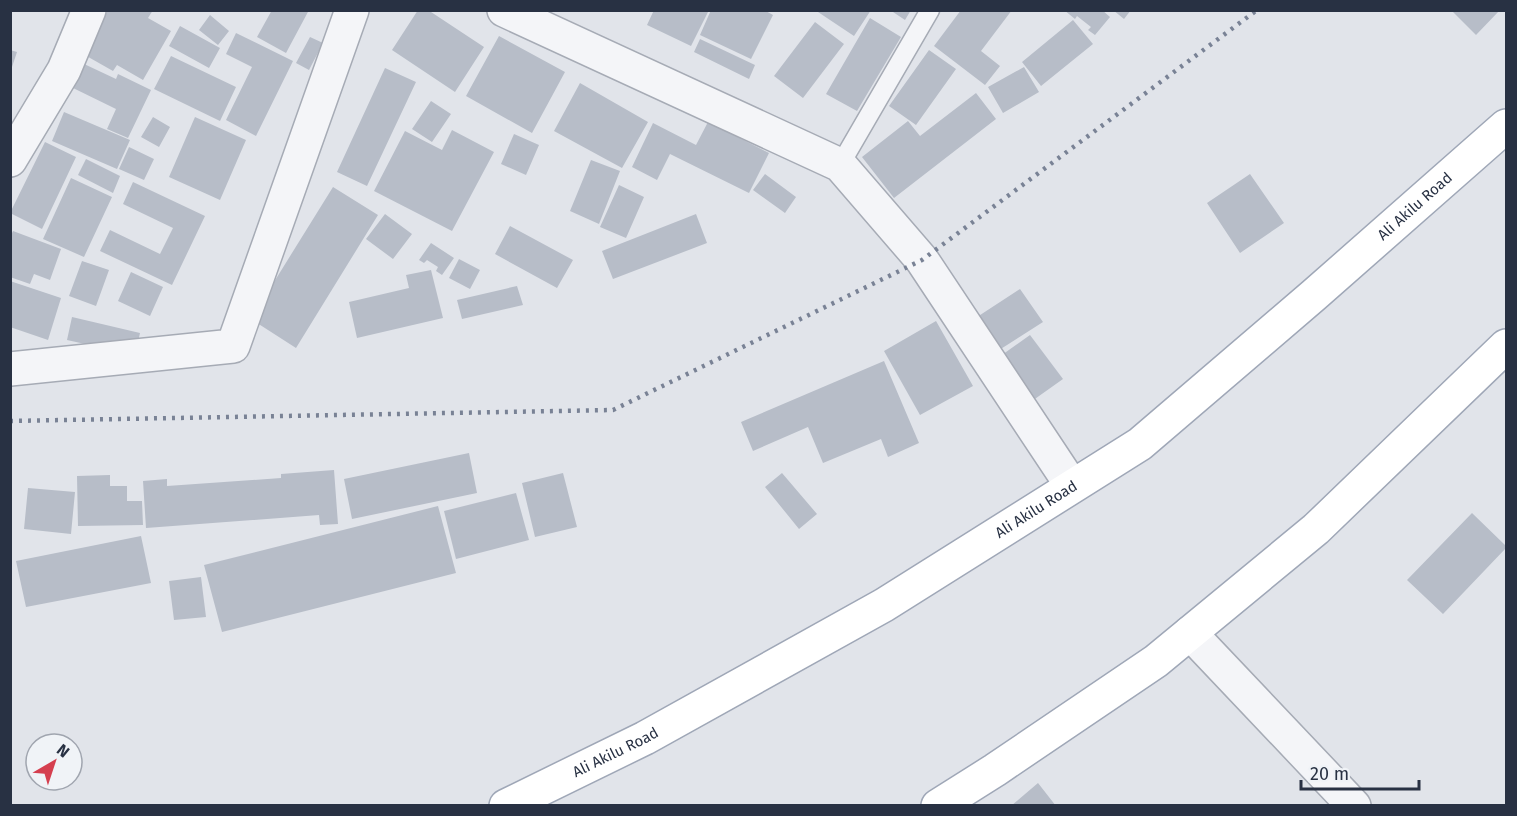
<svg xmlns="http://www.w3.org/2000/svg" width="1517" height="816" font-family="'Fira Sans',sans-serif">
<style>
.building{fill:#b7bdc8}
.lines{fill:none;stroke-linecap:round;stroke-linejoin:round}
.service-casing{stroke:#a6abb5;stroke-width:21}
.minor-casing{stroke:#a6abb5;stroke-width:36}
.primary-casing{stroke:#9fa7b7;stroke-width:36}
.service{stroke:#f4f5f8;stroke-width:18}
.minor{stroke:#f4f5f8;stroke-width:33}
.primary{stroke:#fff;stroke-width:33}
.rail{stroke:#798295;stroke-width:4.5;stroke-dasharray:3 6;stroke-linecap:butt}
.labels{text-anchor:middle;stroke-width:6;stroke-linejoin:round;paint-order:stroke}
.street-label{font-size:15px;fill:#283143;stroke:#f0f3f7}
</style>
<rect width="100%" height="100%" fill="#e1e4ea"/>
<!-- building -->
<path class="building" d="M108,10H153L148,18L171,31L143,80L117,65L113,71L83,54Z
M272,10H309L286,53L257,37Z
M418,10H428L484,47L455,92L392,50Z
M654,10H709L691,46L647,25Z
M711,10H764L773,15L751,59L700,35Z
M815,10H871L854,36Z
M890,10H911L905,20Z
M961,10H1012L981,51L1000,66L985,85L934,46Z
M1064,10H1102L1110,17L1095,35L1088,30L1091,27L1077,16L1075,19Z
M1113,10H1131L1124,19Z
M1451,10H1500L1476,35Z
M210,15L229,31L218,45L199,30Z
M870,18L901,37L857,111L826,94Z
M1073,20L1093,44L1041,86L1022,62Z
M815,22L844,44L803,98L774,76Z
M180,26L220,48L209,68L169,46Z
M236,33L293,61L256,136L226,120L252,67L226,54Z
M499,36L565,72L532,133L466,96Z
M310,37L323,43L309,70L296,63Z
M700,39L755,65L749,79L694,52Z
M10,50L17,52L11,70H10Z
M929,50L956,69L916,125L889,106Z
M171,56L236,87L220,121L154,89Z
M82,63L116,79L118,74L151,90L128,138L107,129L116,109L71,87Z
M1024,67L1039,92L1003,113L988,87Z
M385,68L416,82L367,186L337,172Z
M580,83L648,122L622,168L554,131Z
M976,93L996,119L894,198L862,157L908,121L920,136Z
M431,101L451,114L432,142L412,129Z
M64,112L130,140L117,169L52,141Z
M153,117L170,127L159,147L141,137Z
M195,117L246,140L220,200L169,177Z
M708,122L769,153L749,193L670,154L657,180L632,167L653,123L696,145Z
M452,130L494,152L452,231L374,191L405,131L442,150Z
M514,134L539,145L526,175L501,164Z
M45,142L76,157L42,229L10,213Z
M129,147L154,159L144,180L119,169Z
M86,159L120,176L113,193L78,175Z
M591,160L620,171L599,224L570,211Z
M765,174L796,197L785,213L753,190Z
M1250,174L1284,223L1240,253L1207,203Z
M71,178L112,197L84,257L43,239Z
M133,182L205,216L172,285L100,251L110,230L160,254L173,228L123,204Z
M619,185L644,197L626,238L600,227Z
M333,187L378,215L296,348L251,319Z
M385,214L412,234L393,259L366,239Z
M696,214L707,243L613,279L602,251Z
M510,226L573,260L557,288L495,254Z
M13,231L61,249L50,280L34,274L30,284L10,277V237Z
M431,243L454,258L442,275L436,271L438,267L427,260L424,263L419,260Z
M459,259L480,270L470,289L449,278Z
M82,261L109,270L96,306L69,296Z
M431,270L443,318L357,338L349,302L409,288L406,275Z
M131,272L163,287L150,316L118,301Z
M10,281L61,298L48,340L10,327Z
M517,286L523,305L462,319L457,300Z
M1020,289L1043,322L996,352L974,319Z
M72,317L140,333L135,355L67,340Z
M936,321L973,386L920,415L884,351Z
M1030,335L1063,379L1032,401L999,357Z
M884,361L919,443L888,457L881,439L823,463L808,427L753,451L741,422Z
M469,453L477,493L352,519L344,479Z
M334,470L338,524L320,525L319,515L146,528L143,481L167,479V486L281,478V474Z
M563,473L577,527L535,537L522,483Z
M782,473L817,514L799,529L765,487Z
M110,475V486H127V501H142L143,525L78,526L77,476Z
M28,488L75,492L71,534L24,529Z
M516,493L529,540L456,559L444,511Z
M438,506L456,573L222,632L204,565Z
M1472,513L1506,546V548L1443,614L1407,580Z
M141,536L151,583L26,607L16,561Z
M201,577L206,617L174,620L169,581Z
M1038,783L1056,806H1011Z"/>
<g class="lines">
<defs>
<path id="service" d="M840,165L930,10"/>
<path id="minor" d="M504,10L840,165L922,260L1072,486
M10,160L64,70L89,10
M10,369L233,346L352,10
M1190,633L1354,806"/>
<g id="primary">
<path id="s1" d="M506,806L645,738L884,605L1140,444L1314,295L1506,126"/>
<path d="M938,806L995,770L1156,661L1316,529L1506,346"/>
</g>
</defs>
<!-- service casing -->
<use href="#service" class="service-casing"/>
<!-- minor casing -->
<use href="#minor" class="minor-casing"/>
<!-- primary casing -->
<use href="#primary" class="primary-casing"/>
<!-- service -->
<use href="#service" class="service"/>
<!-- minor -->
<use href="#minor" class="minor"/>
<!-- primary -->
<use href="#primary" class="primary"/>
<!-- rail -->
<path class="rail" d="M10,421L613,410L922,260L1257,10"/>
</g>
<g class="labels">
<!-- street labels -->
<g class="street-label">
<text dy="5" stroke="none"><textPath href="#s1" startOffset="1094">Ali Akilu Road</textPath></text>
<text dy="5" stroke="none"><textPath href="#s1" startOffset="608">Ali Akilu Road</textPath></text>
<text dy="5" stroke="none"><textPath href="#s1" startOffset="122">Ali Akilu Road</textPath></text>
</g>
</g>
<!-- border -->
<rect width="1517" height="816" fill="none" stroke="#283143" stroke-width="24"/>
<!-- north arrow -->
<g transform="translate(54 762) rotate(39)"><circle r="28" fill="#f0f3f7" stroke="#a0a5af" stroke-width="1.5"/>
<path d="M0-4.5L10 22L0 15L-10 22Z" fill="#d53f4f"/>
<text y="-9" font-size="16" font-weight="bold" text-anchor="middle" fill="#283143">N</text>
</g>
<!-- scale -->
<path d="M1301 780v9h118v-9" fill="none" stroke="#283143" stroke-width="3"/>
<text x="1310" y="780" font-size="18" fill="#283143" stroke="#f0f3f7" stroke-width="4.5" paint-order="stroke">20 m</text>
</svg>
